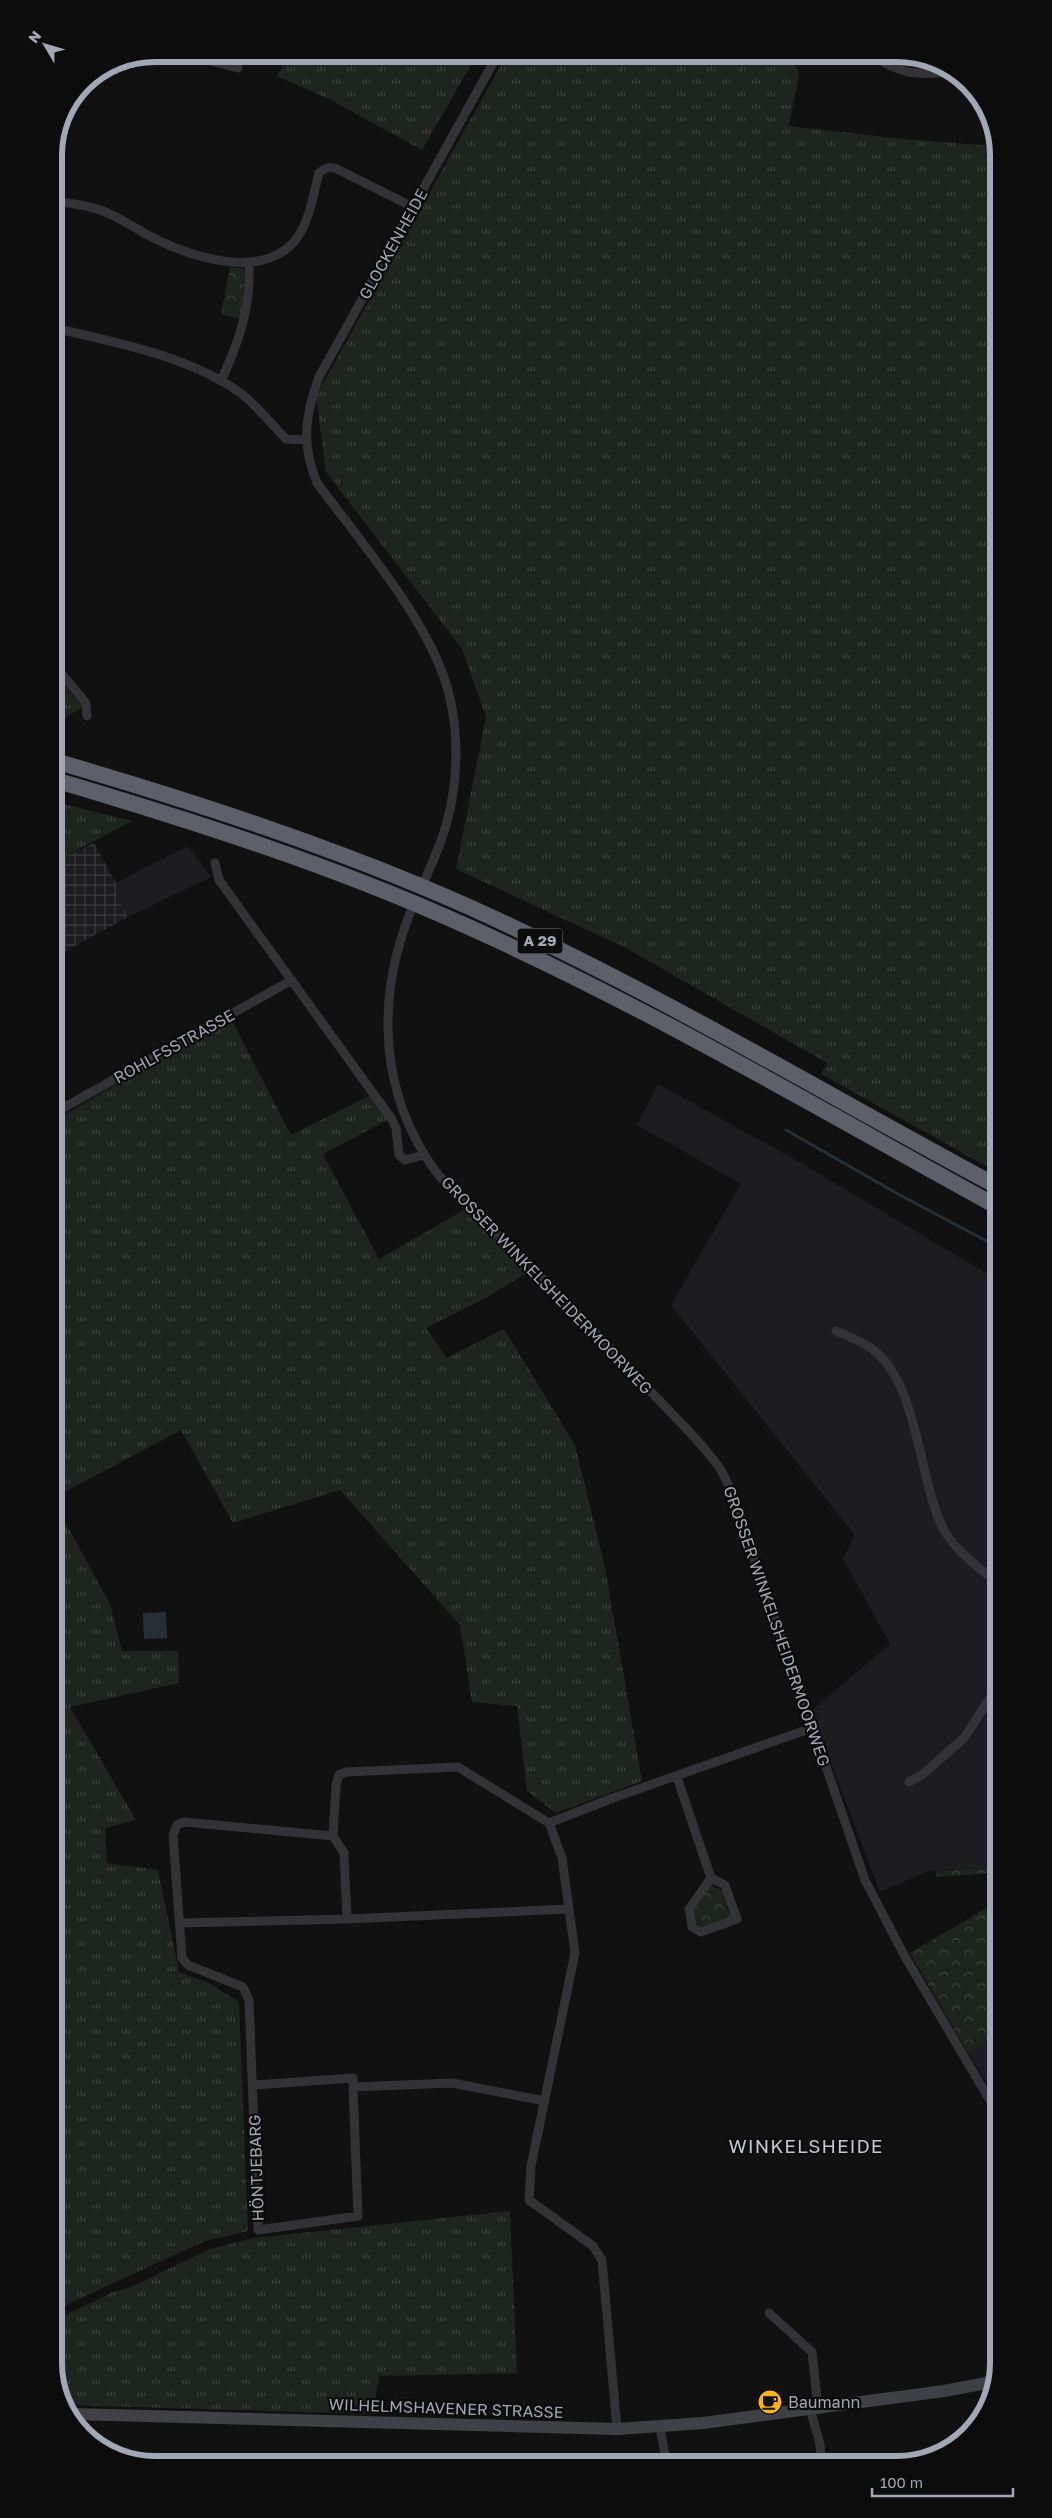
<svg xmlns="http://www.w3.org/2000/svg" width="1052" height="2518" font-family="'Golos Text',sans-serif">
<style>
.built{fill:#1d1d1f}
.industrial{fill:url(#industrial-grid)}
.grass{fill:url(#grass-tufts)}
.forest{fill:url(#forest-crowns)}
.water{fill:#272f36}
.lines{fill:none;stroke-linecap:round;stroke-linejoin:round}
.stream{stroke:#272f36;stroke-width:3}
.street{stroke:#323237;stroke-width:9}
.secondary{stroke:#3f4147;stroke-width:12}
.highway{stroke:#5d6069;stroke-width:16}
.labels{text-anchor:middle;stroke-width:4.5;stroke-linejoin:round;paint-order:stroke}
.shield{fill:#0c0c0d;stroke:#747882;stroke-width:1}
.shield-label{font-size:15px;font-weight:bold;fill:#a1a7b4}
.street-label{font-size:16px;fill:#a1a7b4;stroke:#0c0c0d}
.poi-label{font-size:16px;fill:#a1a7b4;stroke:#0c0c0d;text-anchor:start}
.quarter-label{font-size:19px;letter-spacing:1px;fill:#c2c6d0;stroke:#0c0c0d}
.rim{fill:none;stroke:#a1a7b4;stroke-width:6}
</style>
<defs>
<pattern id="industrial-grid" width="8" height="8" patternUnits="userSpaceOnUse" patternTransform="scale(1.25)"><rect width="8" height="8" fill="#1d1d1f"/><path d="M0 4h8M4 0v8" fill="none" stroke="#3b3b3d"/></pattern>
<pattern id="grass-tufts" width="24" height="20" patternUnits="userSpaceOnUse" patternTransform="scale(1.25)"><rect width="24" height="20" fill="#1d251e"/><path d="M3 7l-1-3M5 7V3M7 7l1-3M15 17l-1-3M17 17v-4M19 17l1-3" fill="none" stroke="#3b423c"/></pattern>
<pattern id="forest-crowns" width="20" height="18" patternUnits="userSpaceOnUse" patternTransform="scale(1.25)"><rect width="20" height="18" fill="#1d251e"/><path d="M2 6a3 3 0 1 1 6 0M12 15a3 3 0 1 1 6 0" fill="none" stroke="#3b423c"/></pattern>
</defs>
<rect width="100%" height="100%" fill="#111112"/>
<!-- built -->
<path class="built" d="M188,846L211,877L128,917L116,895V883Z
M658,1084L796,1160L996,1279L997,1867L929,1871L880,1892L811,1711L890,1644L843,1559L855,1535L671,1305L741,1184L637,1125Z
M997,2036L998,2101L968,2053Z"/>
<!-- industrial -->
<path class="industrial" d="M94,843L116,883V895L128,917L56,956V861Z"/>
<!-- grass -->
<path class="grass" d="M291,54H477L422,150L331,100L277,76Z
M507,54H795L794,61L799,75L789,126L903,139L993,146L995,1171L821,1074L827,1063L626,948L456,869L486,717L462,649L326,472L316,396Z
M55,675L83,707L55,724Z
M55,802L132,821L56,861Z
M230,1017L291,1135L371,1095L389,1119L323,1154L379,1259L464,1210L528,1272L484,1299L426,1328L447,1358L504,1329L575,1445L605,1567L642,1781L556,1813L527,1791L517,1706L472,1702L460,1625L340,1490L233,1523L181,1430L57,1496L56,1120Z
M57,1507L110,1604L122,1651H178L179,1683L70,1707L136,1820L105,1828L107,1863L158,1870L179,1972L209,1983L239,2002L248,2231L205,2241L59,2308Z
M510,2211L517,2373L379,2376L373,2414L66,2405L59,2395V2318L113,2292L131,2287L210,2249L253,2238Z"/>
<!-- forest -->
<path class="forest" d="M230,267L242,268L245,271L241,319L221,314Z
M997,1867V1880L992,1873L936,1877V1871Z
M712,1883L714,1887L724,1891L728,1910L732,1913L730,1918L703,1927L693,1922L694,1910Z
M997,1902V2036L968,2053L910,1953Z"/>
<!-- water -->
<path class="water" d="M166,1612L167,1638L144,1639L143,1613Z
M287,2456L308,2463L222,2464L257,2457Z"/>
<g class="lines">
<!-- stream -->
<path class="stream" d="M786,1130L898,1194L996,1246"/>
<!-- street -->
<path class="street" d="M184,54L238,68
M870,54C901,75 916,75 951,72
M54,201C70,203 87,205 103,211C118,217 132,226 146,234C187,256 263,283 297,238C310,220 313,194 319,173C325,168 329,166 337,169L413,207
M54,328C115,342 193,357 243,395C259,408 272,425 286,439L306,440
M221,381C239,341 251,308 249,264
M55,666L86,703L87,716
M215,863L219,880L391,1118L396,1128L399,1155L405,1160L424,1155
M421,889C430,867 441,845 447,822C458,782 459,734 449,694C432,624 360,541 317,483C301,444 305,415 319,377L498,54
M415,901C379,984 376,1074 424,1154C446,1191 483,1221 514,1250C562,1297 608,1345 653,1394C676,1418 702,1443 721,1470L730,1488L865,1880L904,1955L998,2114
M56,1112L292,980
M836,1331C847,1336 861,1341 871,1348C919,1382 918,1479 943,1528C955,1551 977,1566 996,1582
M677,1777L711,1878L689,1909L692,1927L701,1932L737,1919L725,1885L711,1878
M909,1782L923,1774L964,1738L997,1687
M333,1836L344,1853L347,1919
M180,1923L347,1919L569,1909
M254,2085L353,2078V2087L452,2083L545,2101
M353,2087L358,2216L258,2230L249,2000L243,1987L188,1965L182,1958L173,1835L177,1825L184,1822L333,1836L336,1785L339,1775L346,1772L458,1767L549,1823
M769,2313L812,2352L818,2407
M810,2409L820,2444L821,2460
M660,2427L666,2461
M617,2429L602,2260L593,2246L529,2200L531,2166L575,1953L562,1858L549,1823L613,1798L812,1728"/>
<!-- secondary -->
<path class="secondary" d="M73,2414L617,2429L703,2423L944,2391L992,2382"/>
<!-- highway -->
<path class="highway" d="M55,761C195,802 334,847 467,906C649,988 820,1091 995,1185
M55,780C193,821 331,865 462,924C646,1006 819,1109 996,1206"/>
</g>
<!-- icons -->
<defs>
<symbol id="cafe-disc" viewBox="-11 -11 22 22"><circle r="9.5" fill="#fab021" stroke="#0c0c0d"/><path d="M-5.5-4.5H6V0H3Q3 3.5 0 3.5H-2.5Q-5.5 3.5-5.5 0ZM3-3.2v2h1.7v-2ZM-6 4.5H4V6H-6Z" fill="#111"/></symbol>
</defs>
<g fill-rule="evenodd">
<use href="#cafe-disc" x="756" y="2388" width="28" height="28"/>
</g>
<g class="labels">
<!-- shield labels -->
<rect class="shield" x="517.5" y="928.5" width="45" height="25" rx="4"/>
<g class="shield-label">
<text x="540" y="946">A 29</text>
</g>
<!-- street labels -->
<g class="street-label">
<text transform="translate(393 244) rotate(-61)" y="6">GLOCKENHEIDE</text>
<text transform="translate(174 1046) rotate(-29)" y="6">ROHLFSSTRASSE</text>
<text transform="translate(547 1285) rotate(46)" y="6">GROSSER WINKELSHEIDERMOORWEG</text>
<text transform="translate(777 1626) rotate(71)" y="6">GROSSER WINKELSHEIDERMOORWEG</text>
<text transform="translate(256 2168) rotate(-92)" y="6">HÖNTJEBARG</text>
<text transform="translate(446 2408) rotate(2)" y="6">WILHELMSHAVENER STRASSE</text>
</g>
<!-- poi labels -->
<g class="poi-label">
<text x="788" y="2408">Baumann</text>
</g>
<!-- quarter labels -->
<g class="quarter-label">
<text x="806" y="2153">WINKELSHEIDE</text>
</g>
</g>
<!-- crop -->
<path d="M0 0H1052V2518H0ZM155 62H897A93 93 0 0 1 990 155V2363A93 93 0 0 1 897 2456H155A93 93 0 0 1 62 2363V155A93 93 0 0 1 155 62Z" fill="#0c0c0d" fill-rule="evenodd"/>
<path class="rim" d="M155 62H897A93 93 0 0 1 990 155V2363A93 93 0 0 1 897 2456H155A93 93 0 0 1 62 2363V155A93 93 0 0 1 155 62Z"/>
<!-- north arrow -->
<g transform="translate(45 45) rotate(308)" stroke="#0c0c0d" stroke-width="4" paint-order="stroke">
<path d="M0-4L9 19L0 12L-9 19Z" fill="#a1a7b4"/>
<text y="-8" font-size="14" font-weight="bold" text-anchor="middle" fill="#a1a7b4">N</text>
</g>
<!-- scale -->
<path d="M872 2488v8h141v-8" fill="none" stroke="#a1a7b4" stroke-width="2.5"/>
<text x="880" y="2488" font-size="15" fill="#a1a7b4" stroke="#0c0c0d" stroke-width="4" paint-order="stroke">100 m</text>
</svg>
